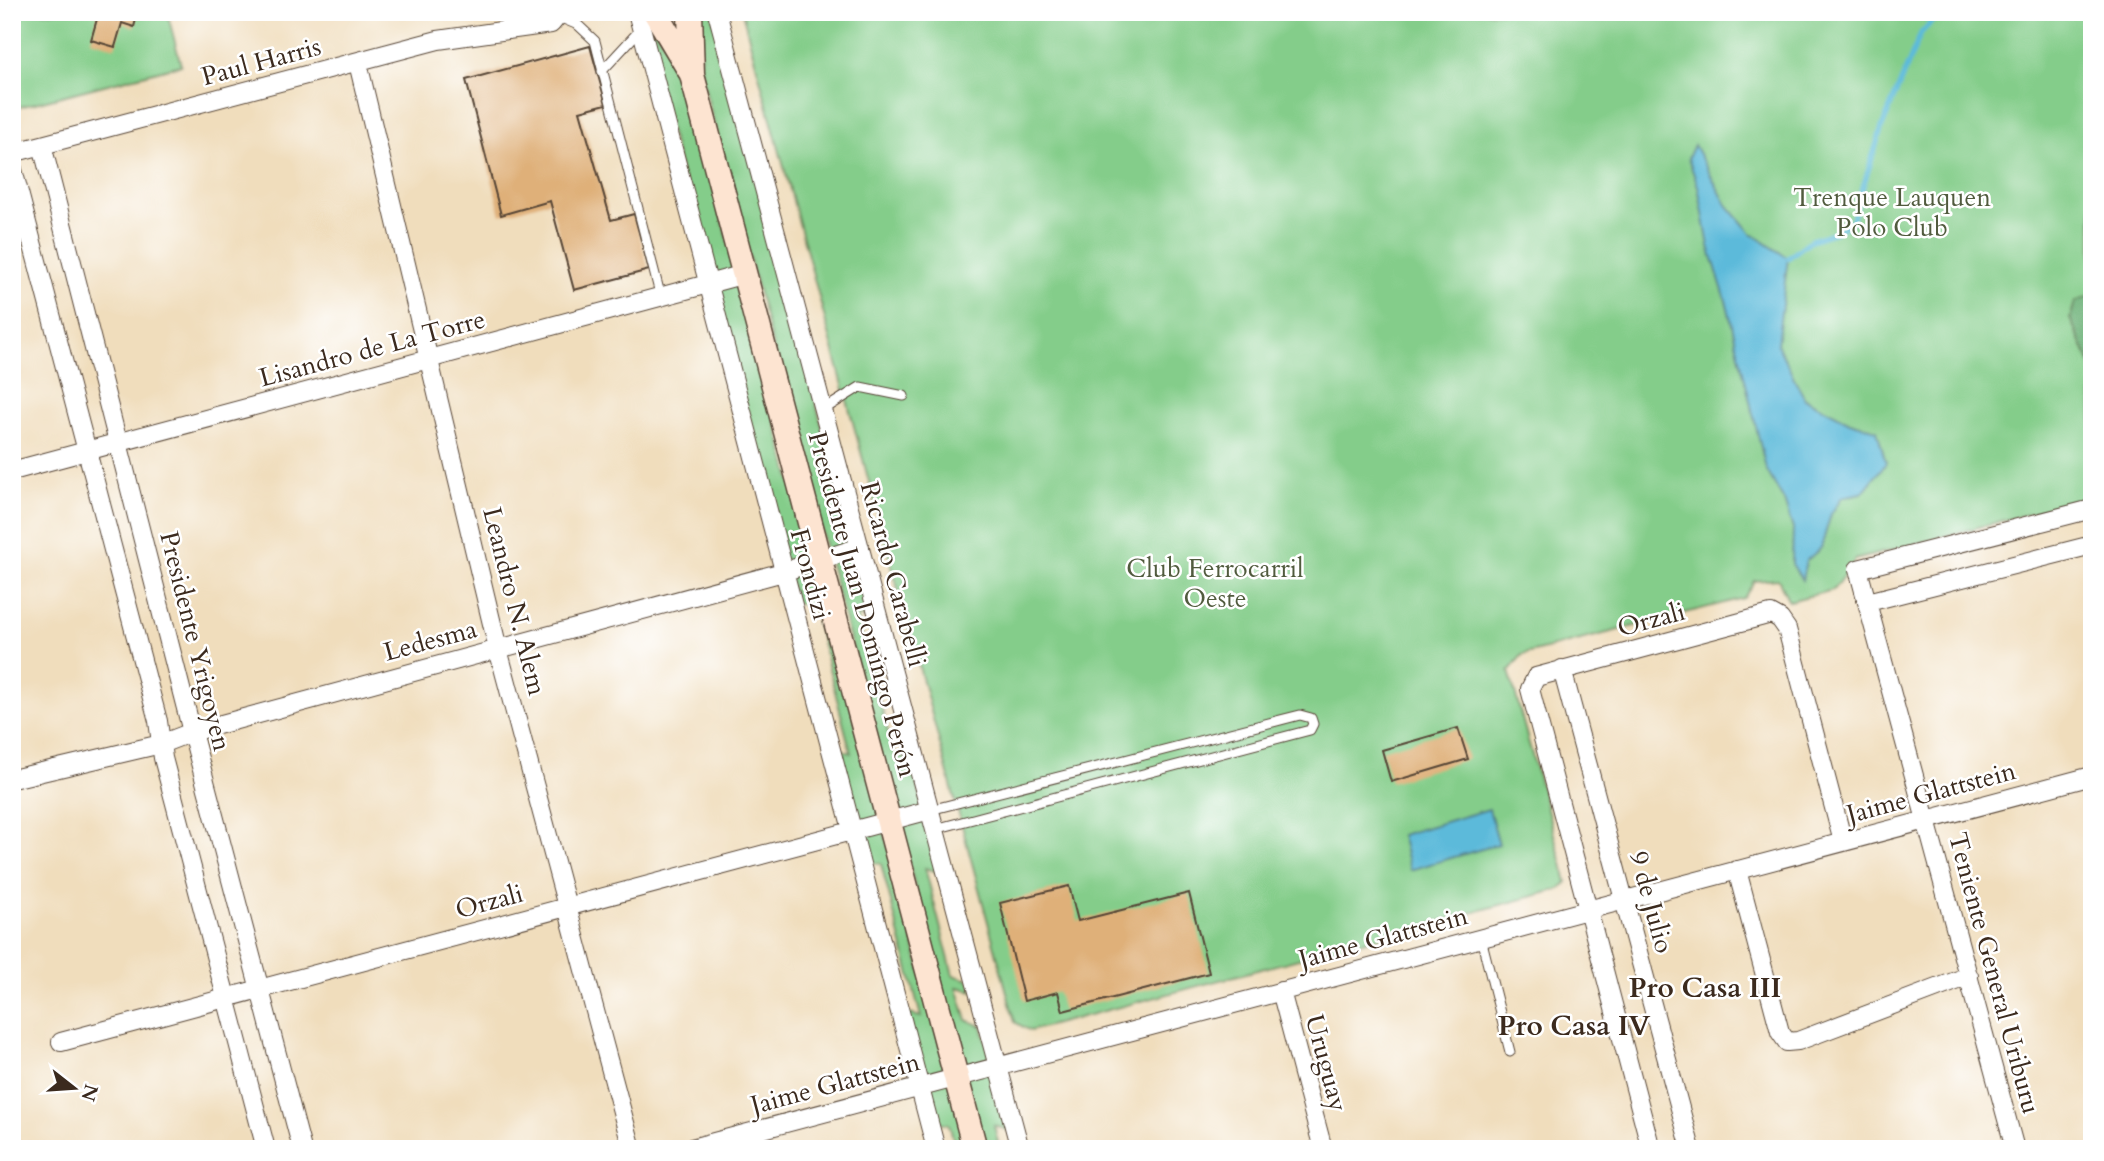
<svg xmlns="http://www.w3.org/2000/svg" width="2104" height="1161" font-family="Cardo,serif">
<style>
.green{fill:#84cd8a;stroke:#607c54;stroke-width:2}
.forest{fill:#6bb076;stroke:#536d4a;stroke-width:2}
.water{fill:#5cbada;stroke:#4c727c;stroke-width:2}
.lines{fill:none;stroke-linecap:round;stroke-linejoin:round}
.stream{stroke:#5cbada;stroke-width:5}
.building{fill:#dfb079}
.service-casing{stroke:#564536;stroke-width:11}
.minor-casing{stroke:#564536;stroke-width:20}
.secondary-casing{stroke:#564536;stroke-width:27}
.service{stroke:#fff;stroke-width:9}
.minor{stroke:#fff;stroke-width:18}
.secondary{stroke:#fde4d1;stroke-width:24}
.labels{text-anchor:middle;stroke-width:5;stroke-linejoin:round;paint-order:stroke}
.street-label{font-size:26px;fill:#3b2a1e;stroke:#fff}
.park-label{font-size:26px;fill:#515b3e;stroke:#fff}
.neighbourhood-label{font-size:28px;font-weight:bold;fill:#3b2a1e;stroke:#fff}
</style>
<rect width="100%" height="100%" fill="#fff"/>
<filter id="ink" filterUnits="userSpaceOnUse"><feTurbulence type="fractalNoise" baseFrequency=".0143" numOctaves="2"/><feDisplacementMap in="SourceGraphic" scale="14" xChannelSelector="R" yChannelSelector="G"/><feConvolveMatrix kernelMatrix="1 2 1 2 8 2 1 2 1" color-interpolation-filters="sRGB"/></filter>
<filter id="wash" filterUnits="userSpaceOnUse"><feTurbulence type="fractalNoise" baseFrequency=".00686" numOctaves="4" result="noise"/><feDisplacementMap in="SourceGraphic" scale="28" xChannelSelector="R" yChannelSelector="G"/><feGaussianBlur stdDeviation="1.57" result="paint"/><feColorMatrix in="noise" values="0 0 0 0 0 0 0 0 0 0 0 0 0 0 0 0 0 1.4 0 .05"/><feComposite in="paint" operator="in"/></filter>
<g filter="url(#wash)">
<rect width="100%" height="100%" fill="#f0ddbc"/>
<!-- green -->
<path class="green" d="M12,12H167L181,65L12,109Z
M699,12H712L874,622L857,615L894,754L911,761L941,873L925,868L953,975L969,980L973,991L957,987L967,1020L982,1026L1010,1131L994,1125L999,1147L1003,1149H984L701,74Z
M742,12H2092V497L1855,560L1833,590L1789,601L1778,579L1754,581L1744,598L1522,655L1509,671L1567,882L1560,889L1030,1031L1015,1022Z
M656,30L685,79L968,1149H956L949,1124L934,1121L905,1013L921,1017L881,864L863,860L834,747L851,753L813,607L795,603L644,32Z"/>
<!-- forest -->
<path class="forest" d="M2092,295V366L2070,319L2075,302Z"/>
<!-- water -->
<path class="water" d="M1694,145L1727,205L1751,233L1788,258L1777,344L1792,374L1805,399L1850,422L1877,430L1886,463L1862,493L1842,497L1831,514L1821,548L1806,561L1802,580L1792,564L1793,529L1784,501L1766,469L1727,304L1709,246L1698,186L1688,158Z
M1489,809L1499,844L1410,870L1401,835Z"/>
<g class="lines">
<!-- stream -->
<path class="stream" d="M1788,258L1811,240L1836,232L1852,221L1882,127L1921,33L1941,12"/>
</g>
<g id="blocks">
<!-- building -->
<path class="building" d="M99,12H138L134,27L122,23L115,47L91,40Z
M590,46L606,104L580,111L611,220L634,214L649,270L574,290L550,201L501,215L466,80Z
M1458,728L1468,759L1391,782L1382,750Z
M1069,886L1078,921L1189,893L1209,973L1063,1011L1058,992L1024,1001L1000,903Z"/>
</g>
</g>
<g filter="url(#ink)">
<use href="#blocks" fill-opacity="0" stroke="#564536" stroke-width="2"/>
<g class="lines">
<defs>
<path id="service" d="M559,17L578,25L595,41L661,298
M602,71L639,31
M823,410L860,387L904,396
M930,810L1300,715L1311,718L1313,724L1310,730L935,829
M1481,938L1510,1052"/>
<path id="minor" d="M637,12L936,1149
M717,12L1020,1149
M358,63L498,649L632,1149
M42,145L192,732L302,1149
M12,153L438,40L551,24L561,12
M12,166L158,721L163,758L266,1149
M12,471L745,274
M1868,602L2092,545
M1562,669L1691,1149
M12,779L161,744L192,732L783,572L860,547
M1737,870L1780,1032L1787,1042L1798,1041L1969,976
M1281,991L1323,1149
M61,1042L930,810
M688,1149L2092,776
M1651,1149L1530,689L1536,677L1771,614L1780,619L1787,629L1843,842
M2015,1149L1858,569L2092,509"/>
<path id="secondary" d="M655,12L690,71
M690,12L692,75L975,1149"/>
</defs>
<!-- service casing -->
<use href="#service" class="service-casing"/>
<!-- minor casing -->
<use href="#minor" class="minor-casing"/>
<!-- secondary casing -->
<use href="#secondary" class="secondary-casing"/>
<!-- service -->
<use href="#service" class="service"/>
<!-- minor -->
<use href="#minor" class="minor"/>
<!-- secondary -->
<use href="#secondary" class="secondary"/>
</g>
</g>
<g class="labels">
<!-- street labels -->
<g class="street-label">
<text transform="translate(261 61) rotate(-15)" y="9">Paul Harris</text>
<text transform="translate(372 348) rotate(-15)" y="9">Lisandro de La Torre</text>
<text transform="translate(811 574) rotate(75)" y="9">Frondizi</text>
<text transform="translate(894 574) rotate(75)" y="9">Ricardo Carabelli</text>
<text transform="translate(515 601) rotate(76)" y="9">Leandro N. Alem</text>
<text transform="translate(863 604) rotate(75)" y="9">Presidente Juan Domingo Perón</text>
<text transform="translate(1651 619) rotate(-15)" y="9">Orzali</text>
<text transform="translate(430 640) rotate(-15)" y="9">Ledesma</text>
<text transform="translate(196 641) rotate(76)" y="9">Presidente Yrigoyen</text>
<text transform="translate(1931 792) rotate(-15)" y="9">Jaime Glattstein</text>
<text transform="translate(489 901) rotate(-15)" y="9">Orzali</text>
<text transform="translate(1652 902) rotate(75)" y="9">9 de Julio</text>
<text transform="translate(1383 937) rotate(-15)" y="9">Jaime Glattstein</text>
<text transform="translate(1995 973) rotate(75)" y="9">Teniente General Uriburu</text>
<text transform="translate(1327 1063) rotate(75)" y="9">Uruguay</text>
<text transform="translate(835 1083) rotate(-15)" y="9">Jaime Glattstein</text>
</g>
<!-- park labels -->
<g class="park-label">
<text x="1892" y="206">Trenque Lauquen<tspan x="1892" dy="30">Polo Club</tspan></text>
<text x="1215" y="577">Club Ferrocarril<tspan x="1215" dy="30">Oeste</tspan></text>
</g>
<!-- neighbourhood labels -->
<g class="neighbourhood-label">
<text x="1705" y="997">Pro Casa III</text>
<text x="1574" y="1035">Pro Casa IV</text>
</g>
</g>
<!-- margin -->
<rect width="2104" height="1161" fill="none" stroke="#fff" stroke-width="42"/>
<!-- north arrow -->
<g transform="translate(74 1088) rotate(107)" stroke="#ffffff" stroke-width="5" paint-order="stroke">
<path d="M0-5L12 26L0 18L-12 26Z" fill="#3b2a1e"/>
<text y="-10" font-size="19" font-weight="bold" text-anchor="middle" fill="#3b2a1e">N</text>
</g>
</svg>
